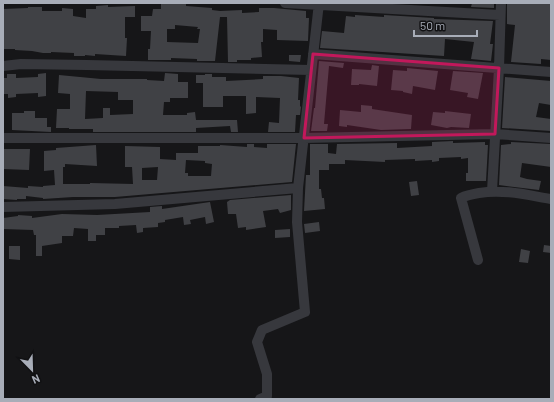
<svg xmlns="http://www.w3.org/2000/svg" width="554" height="402" font-family="Barlow,sans-serif">
<style>
.building{fill:#404145;fill-rule:evenodd}
.lines{fill:none;stroke-linecap:round;stroke-linejoin:round}
.street{stroke:#37383d;stroke-width:10}
.marked{fill:#c2185b;fill-opacity:0.2;stroke:#c2185b;stroke-width:3;stroke-linejoin:round}
</style>
<rect width="100%" height="100%" fill="#161618"/>
<!-- building -->
<path class="building" d="M161,3H186V6L212,8V10L220,11L242,10V13L259,12V8H274L306,11V18H309L308,41L277,40V30L263,29V42H261L262,57L251,58V60H237V62H228L227,17H220L215,61H197V59L171,58V60H148V49H150L151,31H141V16H152L153,9H161ZM175,25L198,27L197,29H200L198,43L167,42V29H175Z
M472,3H494V8L471,7Z
M507,3H551L550,31H551V60L541,59V64L511,62L515,25L507,24Z
M108,5V7L135,6V17H125V38H127L126,56L95,54V56L85,55V56H74V53L51,52V53H43L32,51L15,50V49H3V9L28,8V7H42V11H62V8L73,9V16L86,18V9H96V6Z
M355,15L384,17V15L434,18V19L493,21L490,44H493L491,61L471,59L474,42L445,39L444,56L320,48L322,31L344,33L346,16L355,17Z
M289,55H301L300,62L289,61Z
M319,61L344,63L343,68L329,66L324,124H328L327,131H311L314,108H315Z
M372,65L379,66L377,86L359,84V85H351L352,69L371,70Z
M407,68L438,71L435,90L413,86L412,94L403,92V91L391,90L393,70L407,71Z
M453,71L483,73L478,99L467,97L468,93L450,90Z
M46,73V96L38,97V93L16,94V97L8,98V94H3V78H7V74H16V78L38,77V74Z
M165,73L178,74V82H188V98H170V102H164L163,115H187V113L195,112L196,120H237L238,132H231L230,126L196,128V132H93V129H69V128H56L57,109H70V94L58,93L59,75L101,79H147V80L164,81ZM86,91L118,92V100H133V114L110,115V108H103V118L85,119Z
M205,74H212V77H226V81L263,79V76H281L299,78L298,100H300V106L301,107L300,115H296L295,132H268L269,122L279,123L280,98L256,97V113L246,114V96H223V107H203V83H196V75H205Z
M505,77L551,81V105L539,103L536,117L551,119V131L502,128Z
M361,105L372,106V109L412,115L411,129L381,130L347,125V127L339,126L340,110L361,112Z
M24,111H35V118H47V127H51V132L12,130V113H24Z
M445,111L471,114L469,128L451,127L447,128L431,125L433,112L445,113Z
M453,141V143L485,142V145H488L486,181H466V173H468V158L461,159V157L439,158V161L432,162V160L415,161V159L385,160V162L345,160V164H329V170H319V189H321L322,198H324L325,209L304,211L306,175H310V144H328V153L336,154L337,144L397,143V148L432,146V142Z
M511,142L551,144V167L522,163L520,177L527,179L541,181L539,190L499,185L501,145L511,144Z
M247,144H254V147L267,148V144H296L292,182L115,197H73L43,199V198L26,196V199H17V200L3,199V186L28,188V186L43,187V186L55,185L54,170L44,171V151L56,150V148L96,145L97,166L65,164V167H63V184H90V183L133,184L132,167H125V146L160,147V159L176,160V153H198V146H220V145L247,147ZM186,160L205,161V163L212,164L211,176H188V173H185ZM158,167L157,180H142V168Z
M3,149H30L29,170L3,169Z
M417,181L419,195L411,196L409,182Z
M291,195V210L280,213L278,209L263,211L266,227L246,230V227L238,228L236,214H228L227,202L230,200Z
M210,202L214,222L206,224L205,217L190,220L191,224L184,225L183,217L165,220V222L158,223V227L143,228V232L137,233L136,225L119,226V228H105V235H96V241H88V229L74,228L73,236H62V243L42,246V256H36V235H34L33,230L3,229V218L18,216V215L32,216V218L62,214L97,215L150,212V207L162,206V209Z
M319,222L320,231L305,233L304,224Z
M290,229V237L275,238V230Z
M544,245L551,246V253L543,252Z
M9,246H20V260L9,259Z
M521,249L530,251L528,263L519,262Z"/>
<g class="lines">
<!-- street -->
<path class="street" d="M285,3L500,15
M313,54L551,72
M3,66L21,64L87,65L311,70
M3,138H304L495,134L551,138
M492,191L499,68L501,3
M3,207L115,204L298,188L319,3
M478,260L461,198C467,195 473,194 479,193C504,189 527,195 551,199
M260,399L267,396V374L257,342L262,330L305,312L297,222L298,188"/>
</g>
<!-- marked area -->
<path class="marked" d="M313,54L499,68L495,134L304,138Z"/>
<!-- border -->
<rect width="554" height="402" fill="none" stroke="#a8adb8" stroke-width="8"/>
<!-- north arrow -->
<g transform="translate(32 370) rotate(157)" stroke="#111113" stroke-width="3" paint-order="stroke">
<path d="M0-3L7 15L0 10L-7 15Z" fill="#a8adb8"/>
<text y="-6" font-size="11" font-weight="bold" text-anchor="middle" fill="#a8adb8">N</text>
</g>
<!-- scale -->
<path d="M414 30v6h63v-6" fill="none" stroke="#a8adb8" stroke-width="2"/>
<text x="420" y="30" font-size="12" fill="#a8adb8" stroke="#111113" stroke-width="3" paint-order="stroke">50 m</text>
</svg>
